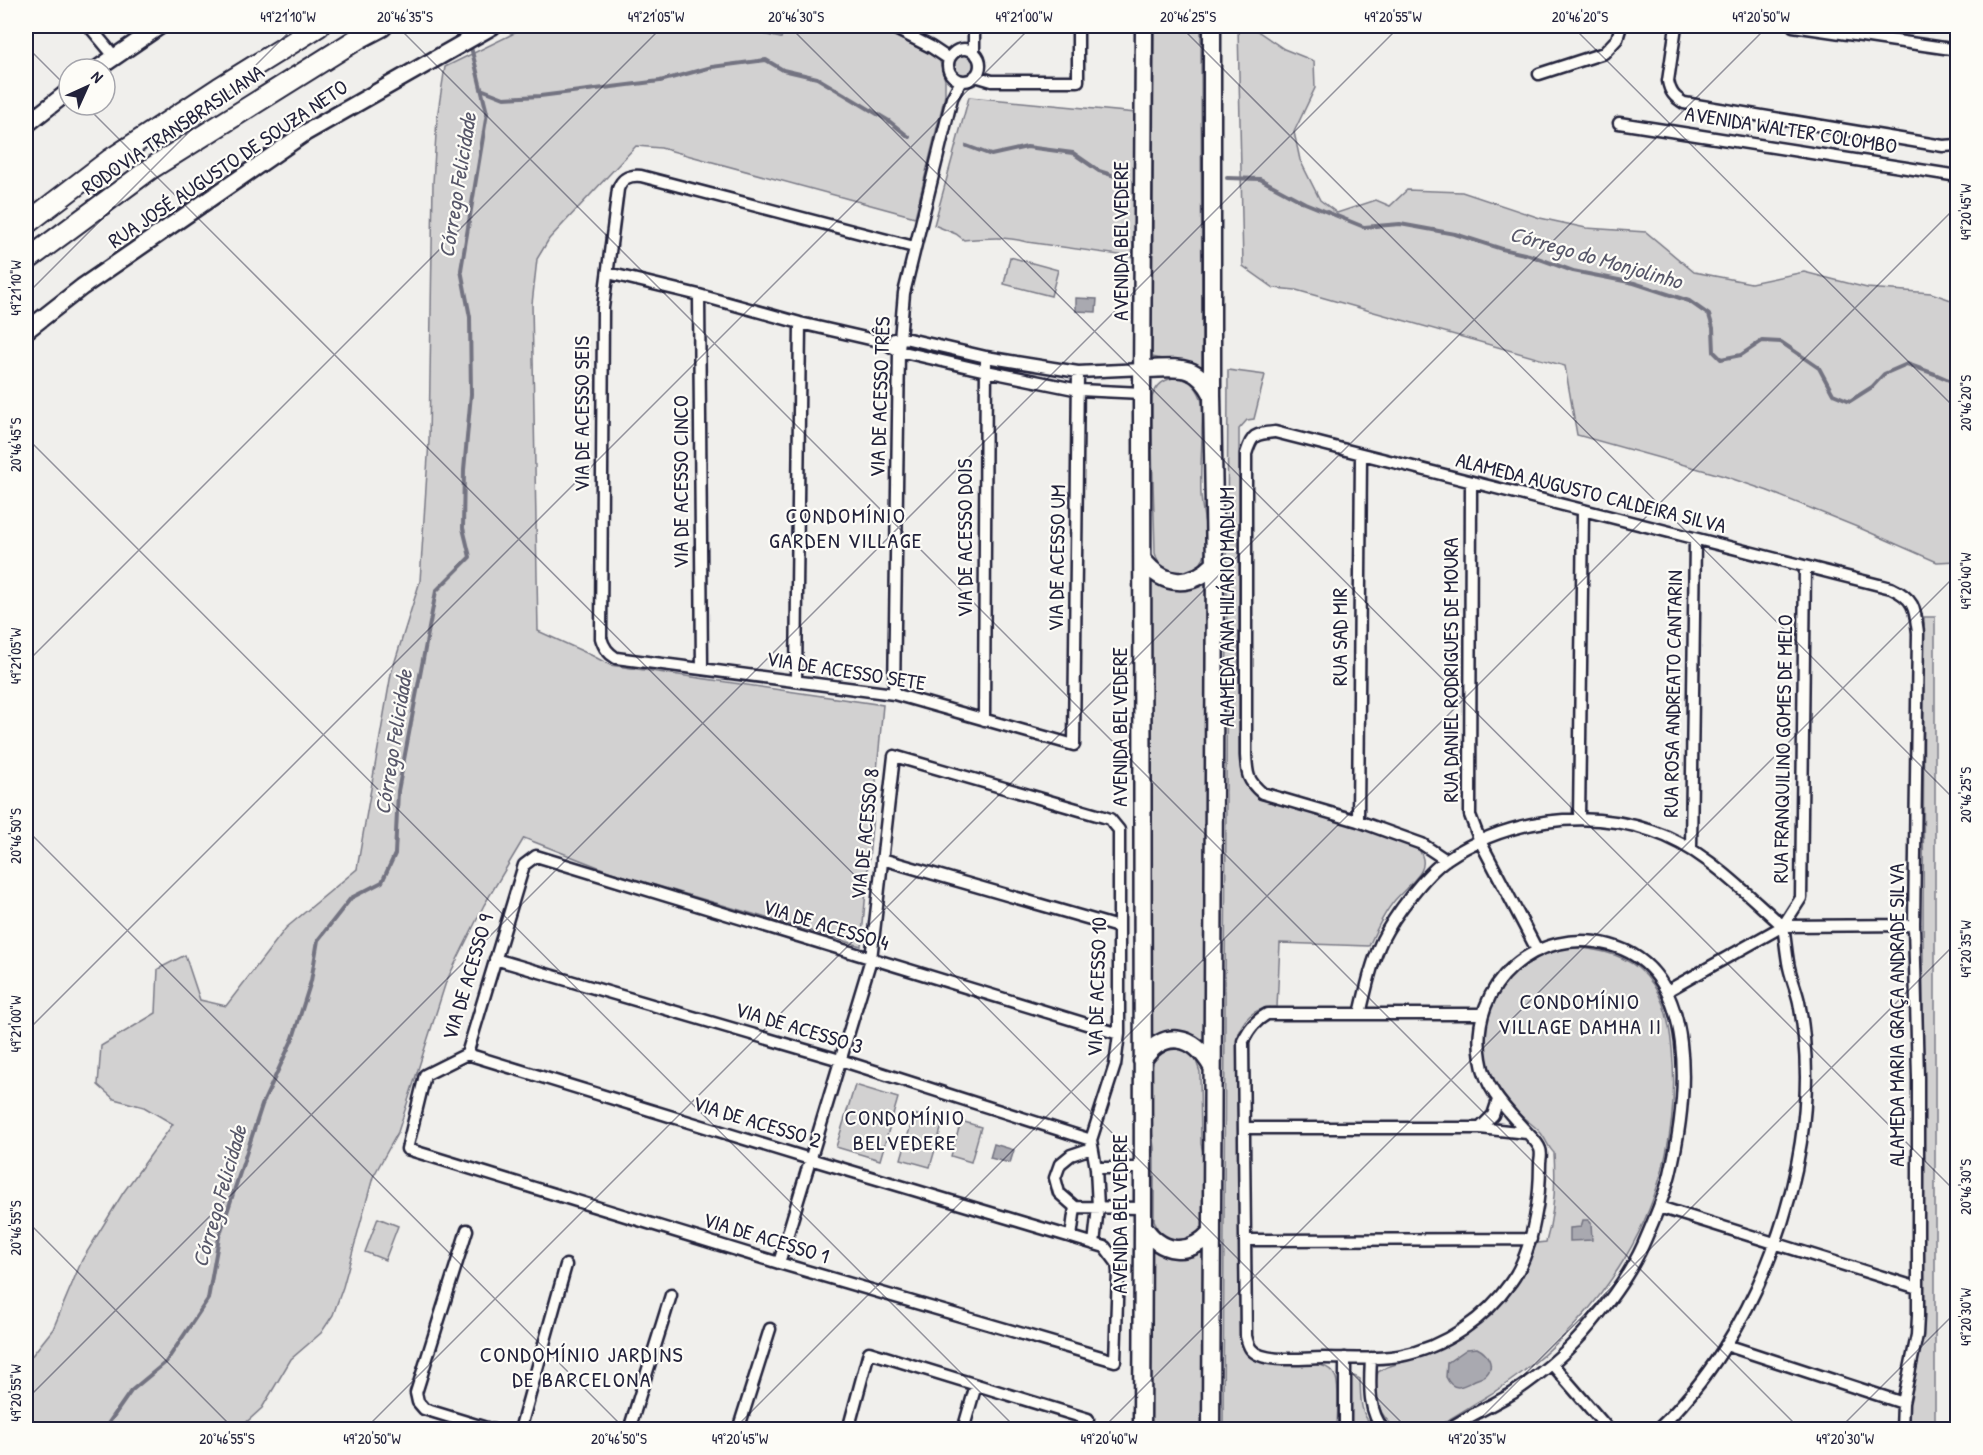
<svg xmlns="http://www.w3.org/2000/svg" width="1983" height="1455" font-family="'Patrick Hand',sans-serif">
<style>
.green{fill:#d2d1d1;stroke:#7a7a86;stroke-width:1.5}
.water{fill:#a9a9b0;stroke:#737381;stroke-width:1.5}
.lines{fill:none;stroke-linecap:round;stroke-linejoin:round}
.stream{stroke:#737381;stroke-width:4}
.street-casing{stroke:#22223b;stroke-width:15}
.secondary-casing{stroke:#22223b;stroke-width:20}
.primary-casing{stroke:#22223b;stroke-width:21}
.highway-casing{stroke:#22223b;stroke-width:24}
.street{stroke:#fdfcf7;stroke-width:10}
.secondary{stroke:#fdfcf7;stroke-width:15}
.primary{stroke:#fdfcf7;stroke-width:16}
.highway{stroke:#fdfcf7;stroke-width:20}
.ticks{fill:none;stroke:#22223b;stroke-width:1.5;stroke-opacity:0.45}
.labels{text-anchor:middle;stroke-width:4.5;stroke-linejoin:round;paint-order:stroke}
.street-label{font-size:21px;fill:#22223b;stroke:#fdfcf7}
.water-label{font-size:22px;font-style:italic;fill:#58586a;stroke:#fdfcf7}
.neighbourhood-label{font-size:22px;letter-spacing:1.5px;fill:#22223b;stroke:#fdfcf7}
.neatline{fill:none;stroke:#22223b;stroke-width:2}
.ticks-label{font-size:15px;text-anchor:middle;fill:#22223b}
</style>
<rect width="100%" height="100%" fill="#f0efec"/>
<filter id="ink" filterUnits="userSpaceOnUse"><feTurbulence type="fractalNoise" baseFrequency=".0167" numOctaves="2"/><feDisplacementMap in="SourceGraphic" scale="12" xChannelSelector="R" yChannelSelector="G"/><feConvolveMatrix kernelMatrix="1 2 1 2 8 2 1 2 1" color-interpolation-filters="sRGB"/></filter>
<g filter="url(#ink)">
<!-- green -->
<path class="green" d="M529,26H612L664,31L665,26H726L781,38L785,26H874L939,58L945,80V95L915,217L661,148L636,146L549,239L537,259L532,304L538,631L591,655L610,665L883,705L861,946L611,872L524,838L484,905L446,982L398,1132L373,1177L343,1287L333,1315L321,1333L291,1359L262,1408L239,1429L26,1430V1363L53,1329L82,1260L123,1193L173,1124L144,1107L114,1099L98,1085L101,1046L156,1013L158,969L185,955L200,1000L226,1006L286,928L357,869L391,674L420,581L429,441L433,183L437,118L445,67Z
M1154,26H1201L1202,367L1152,357Z
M1238,26H1250L1284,49L1314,61L1315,88L1294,132L1300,160L1320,200L1337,213L1376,200L1390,206L1407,190L1462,192L1540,218L1586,228L1646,232L1694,272L1751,283L1804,272L1867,288L1931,293L1957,302V561L1937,562L1862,529L1768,491L1724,476L1577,435L1565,366L1296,290L1274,288L1243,266Z
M953 66a11 11 0 1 1 22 0a11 11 0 1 1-22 0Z
M969,97L1136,113L1133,257L1027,242C1006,236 986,238 964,240L956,234L934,225Z
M1010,257L1058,270L1051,296L1004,284Z
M1228,370L1265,375L1254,419L1247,420L1239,429V750C1239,770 1242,788 1260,799L1412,842C1420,849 1427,860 1421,871C1417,879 1402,892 1395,900C1384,913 1376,930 1369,946L1280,943L1277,1007C1258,1007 1247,1014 1239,1031L1240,1340C1259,1387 1324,1345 1336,1378C1340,1391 1337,1415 1337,1429L1223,1430Z
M1178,377C1189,379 1197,387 1201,398C1204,408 1202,420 1202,430C1202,451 1200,473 1201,495C1202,515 1211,540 1203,559C1193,582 1161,577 1155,553C1154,501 1151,450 1152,397C1157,384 1164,379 1178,377Z
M1151,576L1205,580V1048L1163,1034L1152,1039Z
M1924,617H1935V1429L1906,1430L1907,1402L1922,1297Z
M1570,947C1594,949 1618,952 1638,968C1663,989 1669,1018 1672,1049C1679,1122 1663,1194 1625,1258C1590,1316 1540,1365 1481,1400C1470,1406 1441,1426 1430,1429C1421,1432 1408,1429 1398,1429C1379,1418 1371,1394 1378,1372L1387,1367L1437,1351L1468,1333L1480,1322L1522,1273L1537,1243L1546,1242C1555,1212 1556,1184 1554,1153C1547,1146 1546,1138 1539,1131C1531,1122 1519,1116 1511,1107C1504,1100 1497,1089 1493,1080C1472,1036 1491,981 1535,958C1546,952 1557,950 1570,947Z
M1177,1047L1189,1052L1195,1058L1200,1072L1201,1144L1206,1166L1204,1226L1201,1233L1191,1242L1168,1241L1159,1233L1154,1220V1148L1150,1115V1072L1155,1058L1164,1048Z
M855,1085L898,1098L880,1160L836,1147Z
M914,1114L943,1122L930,1167L901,1159Z
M961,1121L981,1127L971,1162L951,1156Z
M378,1218L398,1226L385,1260L365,1252Z
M1150,1244C1173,1254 1183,1262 1206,1248L1205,1429L1150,1430Z
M1354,1376L1360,1379C1361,1395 1359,1412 1371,1424L1348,1430L1349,1377Z"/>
<!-- water -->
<path class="water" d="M1076,298L1097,299L1096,312L1076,311Z
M994,1144L1014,1150L1010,1163L990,1158Z
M1583,1220H1588L1591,1223L1592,1240L1570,1241V1228L1581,1227Z
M1477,1348C1487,1353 1496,1365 1486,1375C1482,1378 1477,1379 1473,1381C1462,1387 1453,1392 1446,1377L1447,1363L1467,1349Z"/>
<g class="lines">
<!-- stream -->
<path class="stream" d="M469,26L470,35
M481,89L504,98L540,96L660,81L712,67L766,60L783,70L817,78L889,121L909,137
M967,146L991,155L1027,147L1073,153L1099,171L1115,176
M1227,178L1260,179L1305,203L1364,227L1400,224L1455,234L1502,249L1529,255L1573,271L1634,283L1689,301L1709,315L1713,328L1714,352L1721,359L1741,355L1762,341L1781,342L1819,368L1833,394L1850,401L1872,387L1884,374L1907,364L1935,374L1958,384
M99,1430L108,1424L131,1391L166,1362L208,1299L219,1237L262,1105L293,1038L311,981L318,940L351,898L382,882L395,854L398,791L436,591L470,557L463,528L464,470L471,394L470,317L461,270L487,113L470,43"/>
<defs>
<path id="street" d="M89,26L114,56
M890,26L931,47L949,59
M1676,26L1668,81C1670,92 1674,97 1684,103L1943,146L1958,145
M1793,26L1958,50
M948 65a16 16 0 1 1 32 0a16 16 0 1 1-32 0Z
M974,53V26
M1539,74L1604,53L1617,39L1621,26
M975,76L992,81H1078V26
M1619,123L1958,176
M914,247L641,176C629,175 622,178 618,189L603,308L601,638C604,648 608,653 616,658L894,694L1074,745L1078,372
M608,273L699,295L800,323L883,342L899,351L986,371L1079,390L1142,393
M699,295L702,669
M894,339L900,337L986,357L1078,372L1143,369
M1471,482L1470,815L1480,841L1537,950
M796,681L800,323
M894,694L899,351L904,293L952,98L961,81
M984,720L986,357
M1579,819L1583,511
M1358,821L1361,454
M1691,849L1695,539
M882,859L1118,927
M1446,860L1422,844L1358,821L1262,793C1247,780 1247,774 1246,755V454C1252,434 1255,434 1275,432L1891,588C1915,599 1915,609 1918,633L1914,925L1918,1077V1316L1917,1335L1903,1403L1902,1430
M1783,926L1914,925
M495,959L840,1060L1091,1140
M1667,991L1783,926L1801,898L1805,567
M1360,1014C1366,989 1371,964 1382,940C1394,916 1425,874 1447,859C1506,820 1584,808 1652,831C1704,848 1743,891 1783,926
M467,1054L810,1159L1105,1247L1117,1263L1118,1272L1115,1361L779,1263L407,1149L425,1075L467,1054L524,865L536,856L1119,1034
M1244,1128H1480L1527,1133
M1480,1128L1493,1115L1498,1100
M1092,1148L1071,1155L1060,1164L1055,1178L1059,1193L1075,1207L1142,1208
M1096,1168H1142
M1659,1207L1918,1288
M467,1230L416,1393L418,1402L424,1409L493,1430
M1071,1237L1075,1207
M1245,1240L1531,1239
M779,1263L871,959L894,756L1104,817L1110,819L1119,830V1034L1115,1065L1091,1140L1096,1168L1098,1207L1094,1244
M1726,1345L1903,1403
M1371,1358C1370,1382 1367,1411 1384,1430
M1552,1364L1609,1430
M520,1430L566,1265
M629,1430L671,1295
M738,1430L770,1329
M848,1430L869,1352L1088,1419L1084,1430
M963,1430L976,1385
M1345,1430V1358
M1447,1430C1468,1416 1491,1406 1513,1393C1541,1374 1569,1351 1590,1325C1610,1301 1630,1274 1643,1245C1653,1222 1664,1198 1670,1174C1687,1103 1702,970 1610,945C1537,925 1468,984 1481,1059C1485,1088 1504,1107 1523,1128C1528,1134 1538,1142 1540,1149C1542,1154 1540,1159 1540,1163C1540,1182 1539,1199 1535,1218C1531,1240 1525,1263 1511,1282C1486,1318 1444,1348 1399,1356C1375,1360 1349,1358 1324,1358C1306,1358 1262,1364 1251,1349C1248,1345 1247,1340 1246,1336L1243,1041C1249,1029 1255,1021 1267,1014H1482
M1657,1430C1756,1338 1818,1171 1804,1038C1803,1026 1801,1013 1799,1002C1796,988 1790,976 1788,962C1786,950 1785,938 1783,926"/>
<path id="secondary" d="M97,69L160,26
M26,125L69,91
M26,331L82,287L305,133L493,26"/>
<path id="primary" d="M1143,369C1175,369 1195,361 1212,394
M1143,560C1164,587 1191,588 1215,564
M1142,1061C1164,1028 1194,1035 1212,1067
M1143,1226C1161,1254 1189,1257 1211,1232
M1142,1430L1143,1226L1142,393L1144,26
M1211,1430L1215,564L1212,394V26"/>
<path id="highway" d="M26,224L111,159L219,88L319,26
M26,261L150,169L359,38L382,26"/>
</defs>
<!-- street casing -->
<use href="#street" class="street-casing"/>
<!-- secondary casing -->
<use href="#secondary" class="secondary-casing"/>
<!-- primary casing -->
<use href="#primary" class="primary-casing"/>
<!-- highway casing -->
<use href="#highway" class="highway-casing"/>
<!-- street -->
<use href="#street" class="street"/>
<!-- secondary -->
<use href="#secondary" class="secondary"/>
<!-- primary -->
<use href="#primary" class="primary"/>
<!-- highway -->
<use href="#highway" class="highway"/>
</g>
</g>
<!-- ticks -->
<path class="ticks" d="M397,26L1801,1430M789,26L1958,1194M1180,26L1958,803M1572,26L1958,411M26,46L69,89M85,105L1409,1430M26,295L295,26M26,437L1018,1430M26,663L663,26M26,829L626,1430M26,1032L1032,26M26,1220L235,1430M26,1400L1400,26M364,1430L1768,26M733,1430L1958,205M1101,1430L1958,573M1469,1430L1958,941M1838,1430L1958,1310"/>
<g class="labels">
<!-- street labels -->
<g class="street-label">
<text transform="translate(173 130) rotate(-34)" y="7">RODOVIA TRANSBRASILIANA</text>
<text transform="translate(1791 130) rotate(9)" y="7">AVENIDA WALTER COLOMBO</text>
<text transform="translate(228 164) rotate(-34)" y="7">RUA JOSÉ AUGUSTO DE SOUZA NETO</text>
<text transform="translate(1121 241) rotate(-90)" y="7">AVENIDA BELVEDERE</text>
<text transform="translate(880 397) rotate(-88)" y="7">VIA DE ACESSO TRÊS</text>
<text transform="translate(582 414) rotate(-90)" y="7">VIA DE ACESSO SEIS</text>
<text transform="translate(681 482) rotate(-90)" y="7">VIA DE ACESSO CINCO</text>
<text transform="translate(1591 493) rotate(14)" y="7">ALAMEDA AUGUSTO CALDEIRA SILVA</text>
<text transform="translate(965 538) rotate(-90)" y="7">VIA DE ACESSO DOIS</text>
<text transform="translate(1057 558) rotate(-89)" y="7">VIA DE ACESSO UM</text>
<text transform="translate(1227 607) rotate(-90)" y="7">ALAMEDA ANA HILÁRIO MADLUM</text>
<text transform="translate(1340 637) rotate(-90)" y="7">RUA SAD MIR</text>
<text transform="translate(1451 670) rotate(-90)" y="7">RUA DANIEL RODRIGUES DE MOURA</text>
<text transform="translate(846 671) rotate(9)" y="7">VIA DE ACESSO SETE</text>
<text transform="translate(1673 694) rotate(-89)" y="7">RUA ROSA ANDREATO CANTARIN</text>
<text transform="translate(1120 727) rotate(-90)" y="7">AVENIDA BELVEDERE</text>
<text transform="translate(1783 749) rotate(-89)" y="7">RUA FRANQUILINO GOMES DE MELO</text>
<text transform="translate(865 834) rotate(-84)" y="7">VIA DE ACESSO 8</text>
<text transform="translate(826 925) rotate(17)" y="7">VIA DE ACESSO 4</text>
<text transform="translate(468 977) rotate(-73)" y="7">VIA DE ACESSO 9</text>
<text transform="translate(1097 987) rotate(-88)" y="7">VIA DE ACESSO 10</text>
<text transform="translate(1897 1015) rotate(-90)" y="7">ALAMEDA MARIA GRAÇA ANDRADE SILVA</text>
<text transform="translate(799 1028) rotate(17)" y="7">VIA DE ACESSO 3</text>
<text transform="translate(757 1122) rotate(17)" y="7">VIA DE ACESSO 2</text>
<text transform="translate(1120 1214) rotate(-90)" y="7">AVENIDA BELVEDERE</text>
<text transform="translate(766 1238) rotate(17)" y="7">VIA DE ACESSO 1</text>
</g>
<!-- water labels -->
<g class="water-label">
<text transform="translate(457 185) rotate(-81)" y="8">Córrego Felicidade</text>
<text transform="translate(1596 257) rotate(16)" y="8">Córrego do Monjolinho</text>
<text transform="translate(393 742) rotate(-81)" y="8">Córrego Felicidade</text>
<text transform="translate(219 1196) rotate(-74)" y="8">Córrego Felicidade</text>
</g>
<!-- neighbourhood labels -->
<g class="neighbourhood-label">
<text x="846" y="523">CONDOMÍNIO<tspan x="846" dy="25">GARDEN VILLAGE</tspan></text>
<text x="1580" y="1009">CONDOMÍNIO<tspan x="1580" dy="25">VILLAGE DAMHA II</tspan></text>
<text x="905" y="1125">CONDOMÍNIO<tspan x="905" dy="25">BELVEDERE</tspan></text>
<text x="582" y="1362">CONDOMÍNIO JARDINS<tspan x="582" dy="25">DE BARCELONA</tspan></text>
</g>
</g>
<!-- margin -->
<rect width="1983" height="1455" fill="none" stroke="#fdfcf7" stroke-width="66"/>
<!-- north arrow -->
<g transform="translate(87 87) rotate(45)"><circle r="28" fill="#fdfcf7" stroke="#a5a5ac" stroke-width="1.5"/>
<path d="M0-4.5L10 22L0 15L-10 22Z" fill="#22223b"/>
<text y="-9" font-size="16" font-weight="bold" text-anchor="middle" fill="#22223b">N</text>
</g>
<rect x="33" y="33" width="1917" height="1389" class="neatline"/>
<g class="ticks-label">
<text x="288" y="22">49°21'10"W</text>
<text x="405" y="22">20°46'35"S</text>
<text x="656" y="22">49°21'05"W</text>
<text x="796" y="22">20°46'30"S</text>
<text x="1024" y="22">49°21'00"W</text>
<text x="1188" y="22">20°46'25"S</text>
<text x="1393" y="22">49°20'55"W</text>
<text x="1580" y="22">20°46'20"S</text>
<text x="1761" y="22">49°20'50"W</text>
<text transform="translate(1966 212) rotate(-90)" y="5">49°20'45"W</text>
<text transform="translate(16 288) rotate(-90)" y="5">49°21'10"W</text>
<text transform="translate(1966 403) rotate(-90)" y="5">20°46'20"S</text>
<text transform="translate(16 445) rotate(-90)" y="5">20°46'45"S</text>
<text transform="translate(1966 581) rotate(-90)" y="5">49°20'40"W</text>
<text transform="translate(16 656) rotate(-90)" y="5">49°21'05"W</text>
<text transform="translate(1966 795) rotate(-90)" y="5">20°46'25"S</text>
<text transform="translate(16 836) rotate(-90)" y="5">20°46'50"S</text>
<text transform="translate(1966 949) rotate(-90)" y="5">49°20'35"W</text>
<text transform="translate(16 1024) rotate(-90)" y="5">49°21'00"W</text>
<text transform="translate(1966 1187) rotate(-90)" y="5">20°46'30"S</text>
<text transform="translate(16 1228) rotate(-90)" y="5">20°46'55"S</text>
<text transform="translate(1966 1317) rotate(-90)" y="5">49°20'30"W</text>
<text transform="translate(16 1393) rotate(-90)" y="5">49°20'55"W</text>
<text x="227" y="1444">20°46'55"S</text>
<text x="372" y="1444">49°20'50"W</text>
<text x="619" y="1444">20°46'50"S</text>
<text x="740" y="1444">49°20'45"W</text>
<text x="1109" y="1444">49°20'40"W</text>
<text x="1477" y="1444">49°20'35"W</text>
<text x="1845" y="1444">49°20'30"W</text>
</g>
</svg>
